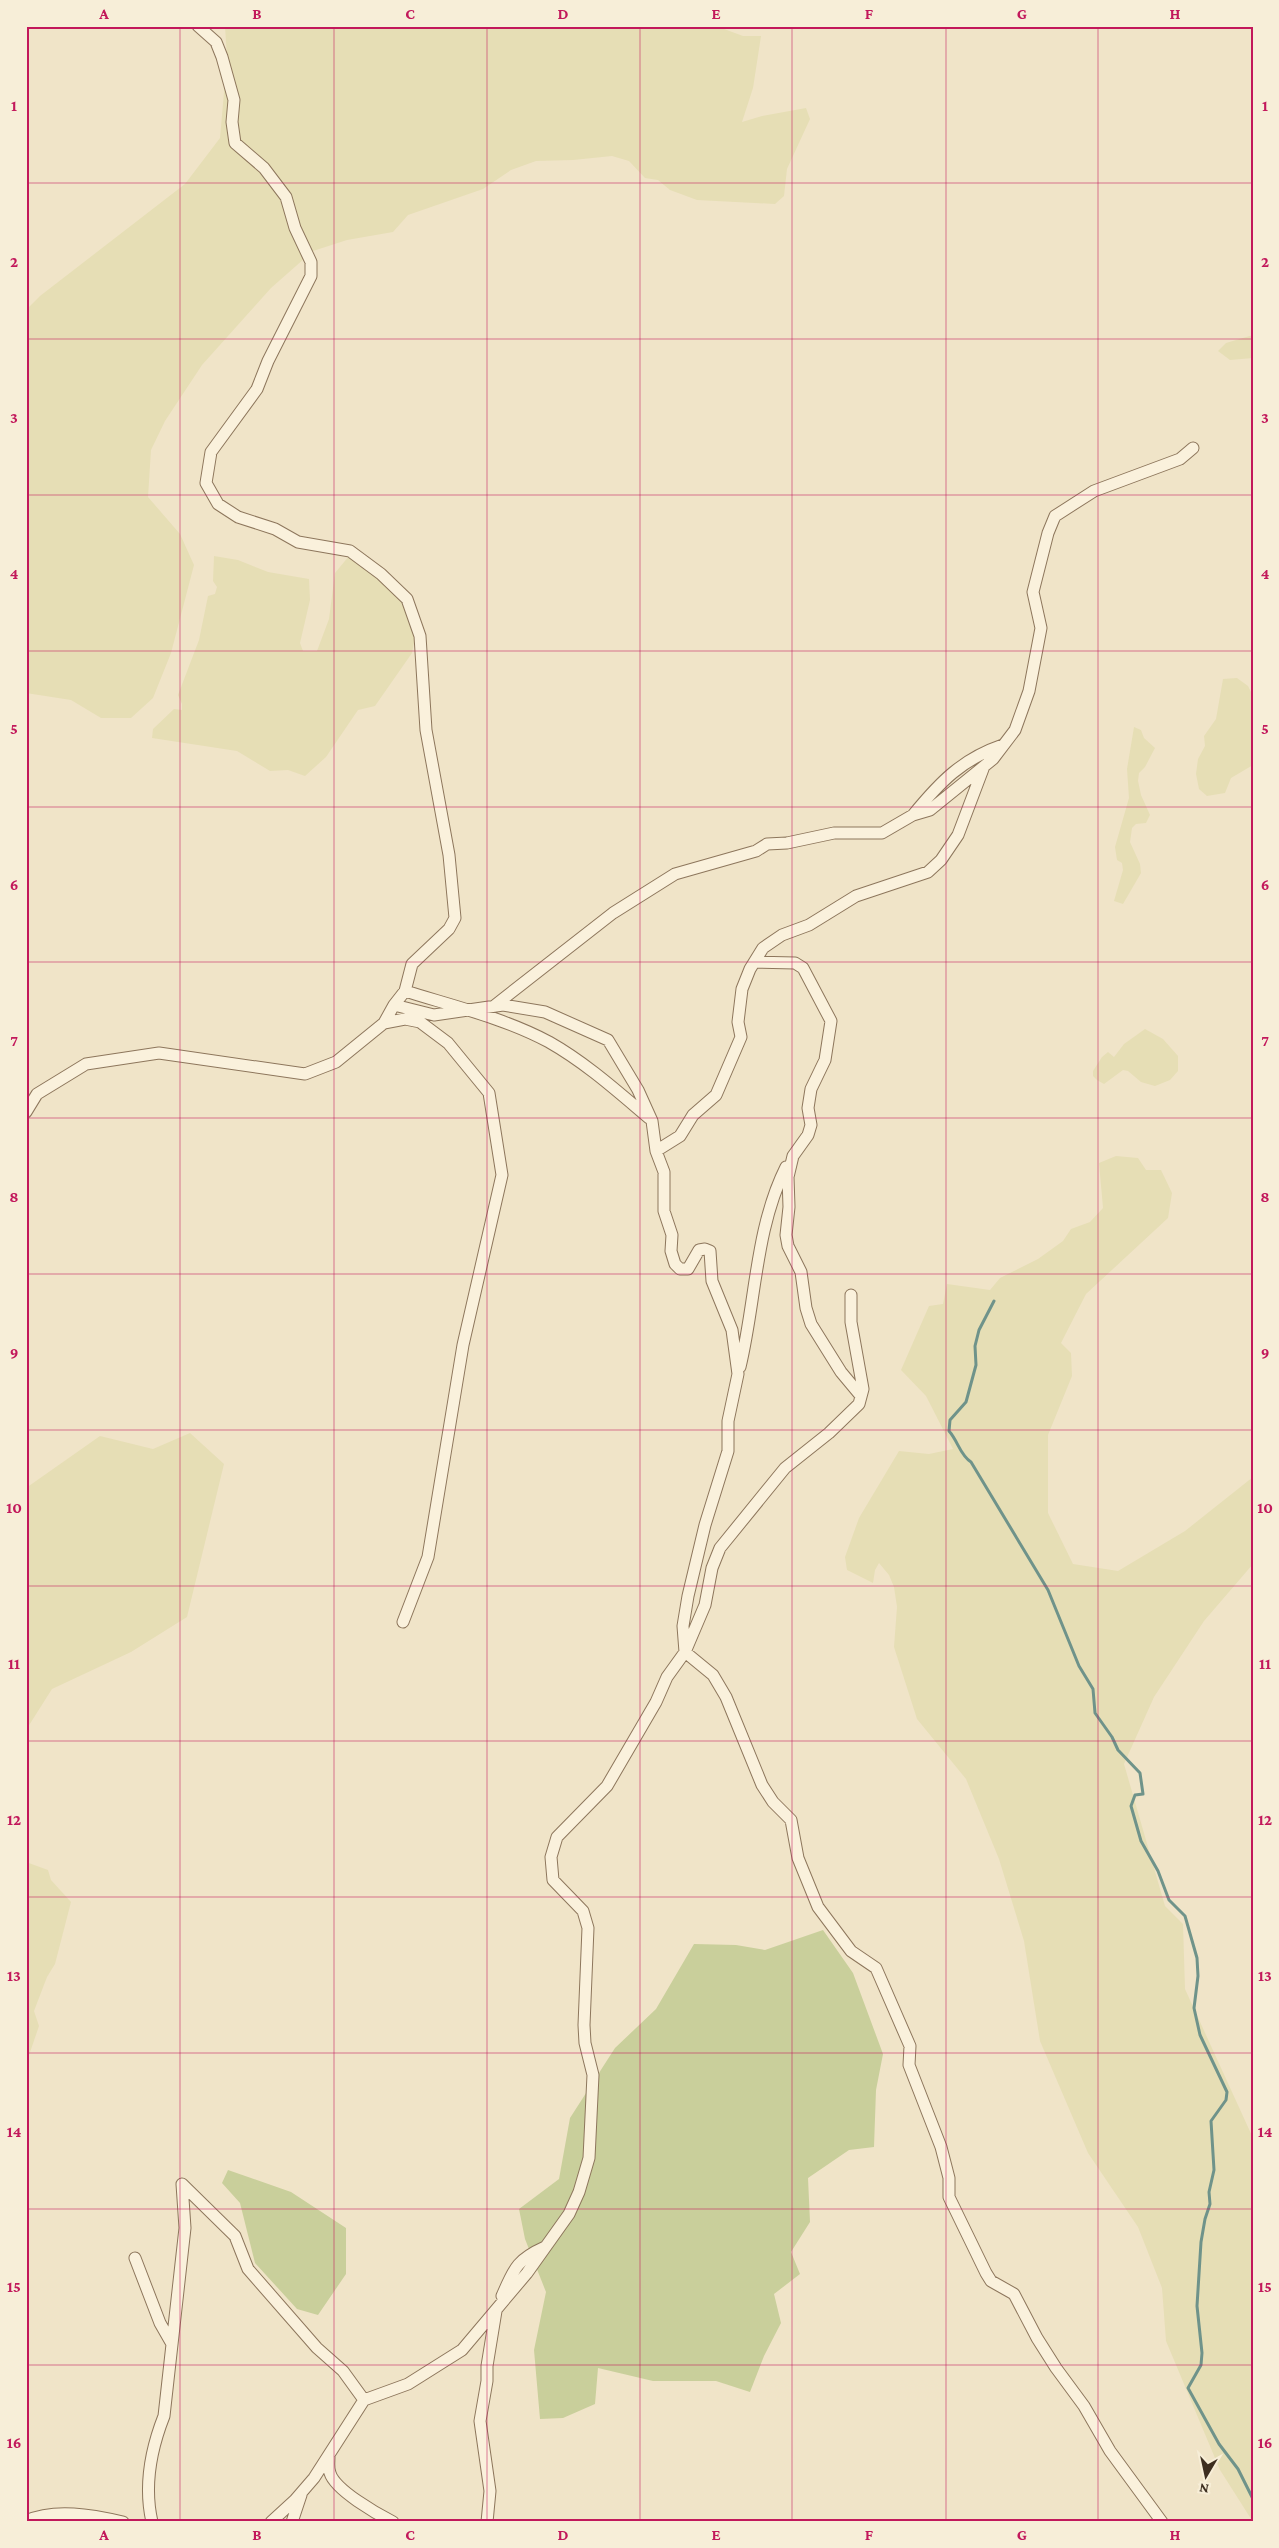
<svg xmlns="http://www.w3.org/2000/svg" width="1279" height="2548" font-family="'Crimson Pro',serif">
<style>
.farmland{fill:#e6deb5}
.green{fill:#c9cf9b}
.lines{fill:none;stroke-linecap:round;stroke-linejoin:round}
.stream{stroke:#6f938a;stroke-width:3}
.minor-casing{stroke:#8d765c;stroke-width:13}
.minor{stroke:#faf1dc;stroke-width:11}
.grid{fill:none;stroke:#c2185b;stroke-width:1;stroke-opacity:0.55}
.neatline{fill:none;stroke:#c2185b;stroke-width:2}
.grid-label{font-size:16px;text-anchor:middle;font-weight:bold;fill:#c2185b}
</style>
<rect width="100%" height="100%" fill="#f0e4c8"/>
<!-- farmland -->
<path class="farmland" d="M225,26H716L743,36H761L753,88L742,122L762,116L806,108L810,119L787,169L784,196L775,204L697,200L670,190L658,180L645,178L629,161L612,156L573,160L536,161L511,170L483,189L408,215L393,232L347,240L313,251L271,288L202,365L165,421L151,450L148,497L180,534L194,565L171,653L153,698L131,718H101L71,700L26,693V310L40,296L185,184L220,138L227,58Z
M1253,335V358L1230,360L1218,351L1226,343Z
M214,556L238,560L268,572L309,579L310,600L300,643L303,651H317L329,619L335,573L349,556L371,572L405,605L415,637L412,653L375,706L358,710L326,757L305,776L288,770L270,771L237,751L152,738L153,729L174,709L182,710V704L178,695L199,640L208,596L215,594L217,587L213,581Z
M1237,678L1248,686L1253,696V765L1231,778L1225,793L1207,796L1199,789L1196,774L1198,759L1205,746L1204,736L1216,719L1223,679Z
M1134,727L1141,730L1144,738L1155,748L1145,767L1139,773L1138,781L1141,795L1150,815L1146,823L1136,824L1132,828L1130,842L1140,864L1141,873L1123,904L1114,901L1123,870L1122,863L1117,860L1115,847L1129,798L1127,769Z
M1145,1029L1163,1039L1178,1056V1071L1170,1080L1155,1086L1141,1082L1128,1071L1123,1070L1104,1084L1097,1080L1093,1076V1071L1102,1057L1108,1052L1114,1057L1124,1044Z
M1116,1156L1138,1158L1146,1170H1161L1172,1193L1168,1218L1086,1294L1061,1343L1071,1353L1072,1376L1048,1435V1513L1073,1564L1118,1571L1185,1531L1253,1477V1564L1204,1621L1154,1697L1124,1764L1165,1906L1183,1924L1185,1989L1253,2138V2522L1220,2470L1166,2341L1162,2288L1138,2227L1088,2153L1040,2041L1024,1941L999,1859L966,1779L917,1719L894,1647L897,1607L894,1587L889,1575L879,1563L875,1570L873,1583L847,1570L845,1557L859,1518L899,1451L929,1454L953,1449L926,1396L901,1370L929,1306L943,1304L947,1284L990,1290L1000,1278L1038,1259L1063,1241L1071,1229L1090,1222L1103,1208L1099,1163Z
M190,1433L224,1464L187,1617L131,1652L52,1689L26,1730V1488L100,1436L153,1449Z
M26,1862L48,1870L51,1880L71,1902L55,1964L47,1977L34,2011L39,2026L26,2064Z"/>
<!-- green -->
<path class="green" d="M823,1930L853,1973L883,2054L876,2090L874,2147L849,2150L808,2178L810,2222L791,2252L800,2274L774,2294L781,2323L764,2356L750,2392L716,2381H653L598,2368L595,2404L563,2418L540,2419L534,2350L546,2292L525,2239L519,2209L559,2179L570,2118L615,2048L656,2009L694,1944L736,1945L765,1950Z
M228,2170L291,2192L346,2228V2274L318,2315L297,2309L255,2263L240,2203L222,2183Z"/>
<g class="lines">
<!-- stream -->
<path class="stream" d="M994,1301L979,1330L975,1346L976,1365L966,1402L950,1420L949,1431C958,1441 960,1455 971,1462L1048,1590L1079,1666L1093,1689L1095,1713L1112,1737L1118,1750L1140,1773L1143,1794L1135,1795L1131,1806L1141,1841L1158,1871L1169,1900L1185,1916L1197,1958L1198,1976L1194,2008L1200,2035L1227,2092L1226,2100L1211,2121L1214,2170L1209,2192L1210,2204L1205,2219L1201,2242L1197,2306L1202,2353L1201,2365L1188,2388L1219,2444L1238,2469L1253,2499"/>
<defs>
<path id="minor" d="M198,26L216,42L222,57L234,100L232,122L235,143L264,168L286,197L295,228L311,262V276L268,361L257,389L211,452L206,483L218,504L238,517L275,529L298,542L350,551L381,574L407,599L420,636L426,730L449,855L455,918L449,929L412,964L405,991L394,1005
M913,815C940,782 962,759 1003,745
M755,962L795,963L803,968L831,1021L825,1060L811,1089L808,1108L811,1125L808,1135L793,1156L788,1177L789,1207L786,1235L788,1246L801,1272L806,1308L811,1324L841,1372L861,1396
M405,991C453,1006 504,1018 549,1042C586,1063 617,1091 649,1118
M494,1006L613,913L675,874L756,851L767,844L787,843L834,833H882L913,815L930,810L993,759L1015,730L1029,691L1041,628L1033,592L1048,533L1055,516L1094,491L1180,459L1193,448
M384,1023L405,1019L420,1022L448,1043L489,1093L502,1175L463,1345L428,1557L403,1622
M26,1112L37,1094L86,1064L159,1053L305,1074L336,1062L384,1023L394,1005L434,1015L503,1005L545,1012L608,1040L638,1090L652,1121L656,1151L664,1172V1211L672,1235L671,1251L675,1264L680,1269H688L699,1250L705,1249L710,1251L712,1281L732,1330L738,1374L728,1421V1451L705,1525L688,1596L683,1626L685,1652L713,1675L726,1697L762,1785L773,1802L791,1820L798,1858L818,1907L851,1951L876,1968L910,2046L909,2065L941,2147L949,2178V2197L986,2273L991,2281L1014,2294L1037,2338L1056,2368L1084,2406L1110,2451L1162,2522
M656,1151L680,1136L693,1115L716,1095L741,1037L738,1022L742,989L750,969L763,948L782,935L809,925L856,896L928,872L941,860L958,835L983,769
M740,1367C756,1301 755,1229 786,1167
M182,2184L235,2236L248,2269L317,2348L343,2371L364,2400
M135,2258L160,2323L172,2344
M502,2296C514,2269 516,2260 545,2247
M329,2457C329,2462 328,2468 330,2473C335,2490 377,2514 393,2522
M26,2521C55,2508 92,2515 123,2522
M152,2522C144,2487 151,2449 164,2416L185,2228L182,2184
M271,2522L295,2500L314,2478L364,2400L408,2384L462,2350L527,2273L569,2214L579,2192L589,2158L593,2075L585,2043L584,2025L588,1928L583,1911L553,1880L551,1857L557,1837L607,1786L656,1702L667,1677L685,1652L705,1605L712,1568L720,1548L785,1468L829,1433L859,1404L863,1389L851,1322V1295
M292,2522L301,2495
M487,2522L490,2491L480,2421L487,2381V2366L496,2311"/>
</defs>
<!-- minor casing -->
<use href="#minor" class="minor-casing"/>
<!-- minor -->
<use href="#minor" class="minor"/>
</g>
<!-- grid -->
<path class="grid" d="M180,26V2522M334,26V2522M487,26V2522M640,26V2522M792,26V2522M946,26V2522M1098,26V2522M26,183H1253M26,339H1253M26,495H1253M26,651H1253M26,807H1253M26,962H1253M26,1118H1253M26,1274H1253M26,1430H1253M26,1586H1253M26,1741H1253M26,1897H1253M26,2053H1253M26,2209H1253M26,2365H1253"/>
<!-- border -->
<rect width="1279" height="2548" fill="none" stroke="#f7eed8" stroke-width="55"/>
<!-- north arrow -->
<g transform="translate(1206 2476) rotate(189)" stroke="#f7eed8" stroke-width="4" paint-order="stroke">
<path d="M0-4L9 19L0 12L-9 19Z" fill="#3d2e20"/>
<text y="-8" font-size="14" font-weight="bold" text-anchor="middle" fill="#3d2e20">N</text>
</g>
<rect x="28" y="28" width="1224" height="2492" class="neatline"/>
<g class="grid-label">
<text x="104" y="19">A</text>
<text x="257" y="19">B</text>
<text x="410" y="19">C</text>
<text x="563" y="19">D</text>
<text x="716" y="19">E</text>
<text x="869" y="19">F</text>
<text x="1022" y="19">G</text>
<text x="1175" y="19">H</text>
<text x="14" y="111">1</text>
<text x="1265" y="111">1</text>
<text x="14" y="267">2</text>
<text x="1265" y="267">2</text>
<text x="14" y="423">3</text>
<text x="1265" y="423">3</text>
<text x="14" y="579">4</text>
<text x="1265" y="579">4</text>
<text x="14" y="734">5</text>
<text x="1265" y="734">5</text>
<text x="14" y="890">6</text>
<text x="1265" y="890">6</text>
<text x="14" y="1046">7</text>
<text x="1265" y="1046">7</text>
<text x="14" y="1202">8</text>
<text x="1265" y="1202">8</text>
<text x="14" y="1358">9</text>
<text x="1265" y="1358">9</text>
<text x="14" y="1513">10</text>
<text x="1265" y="1513">10</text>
<text x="14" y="1669">11</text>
<text x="1265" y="1669">11</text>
<text x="14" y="1825">12</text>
<text x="1265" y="1825">12</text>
<text x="14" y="1981">13</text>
<text x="1265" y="1981">13</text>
<text x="14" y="2137">14</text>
<text x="1265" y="2137">14</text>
<text x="14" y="2292">15</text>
<text x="1265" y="2292">15</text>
<text x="14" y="2448">16</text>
<text x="1265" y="2448">16</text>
<text x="104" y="2540">A</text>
<text x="257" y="2540">B</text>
<text x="410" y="2540">C</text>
<text x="563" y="2540">D</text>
<text x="716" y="2540">E</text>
<text x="869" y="2540">F</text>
<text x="1022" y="2540">G</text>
<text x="1175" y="2540">H</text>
</g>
</svg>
